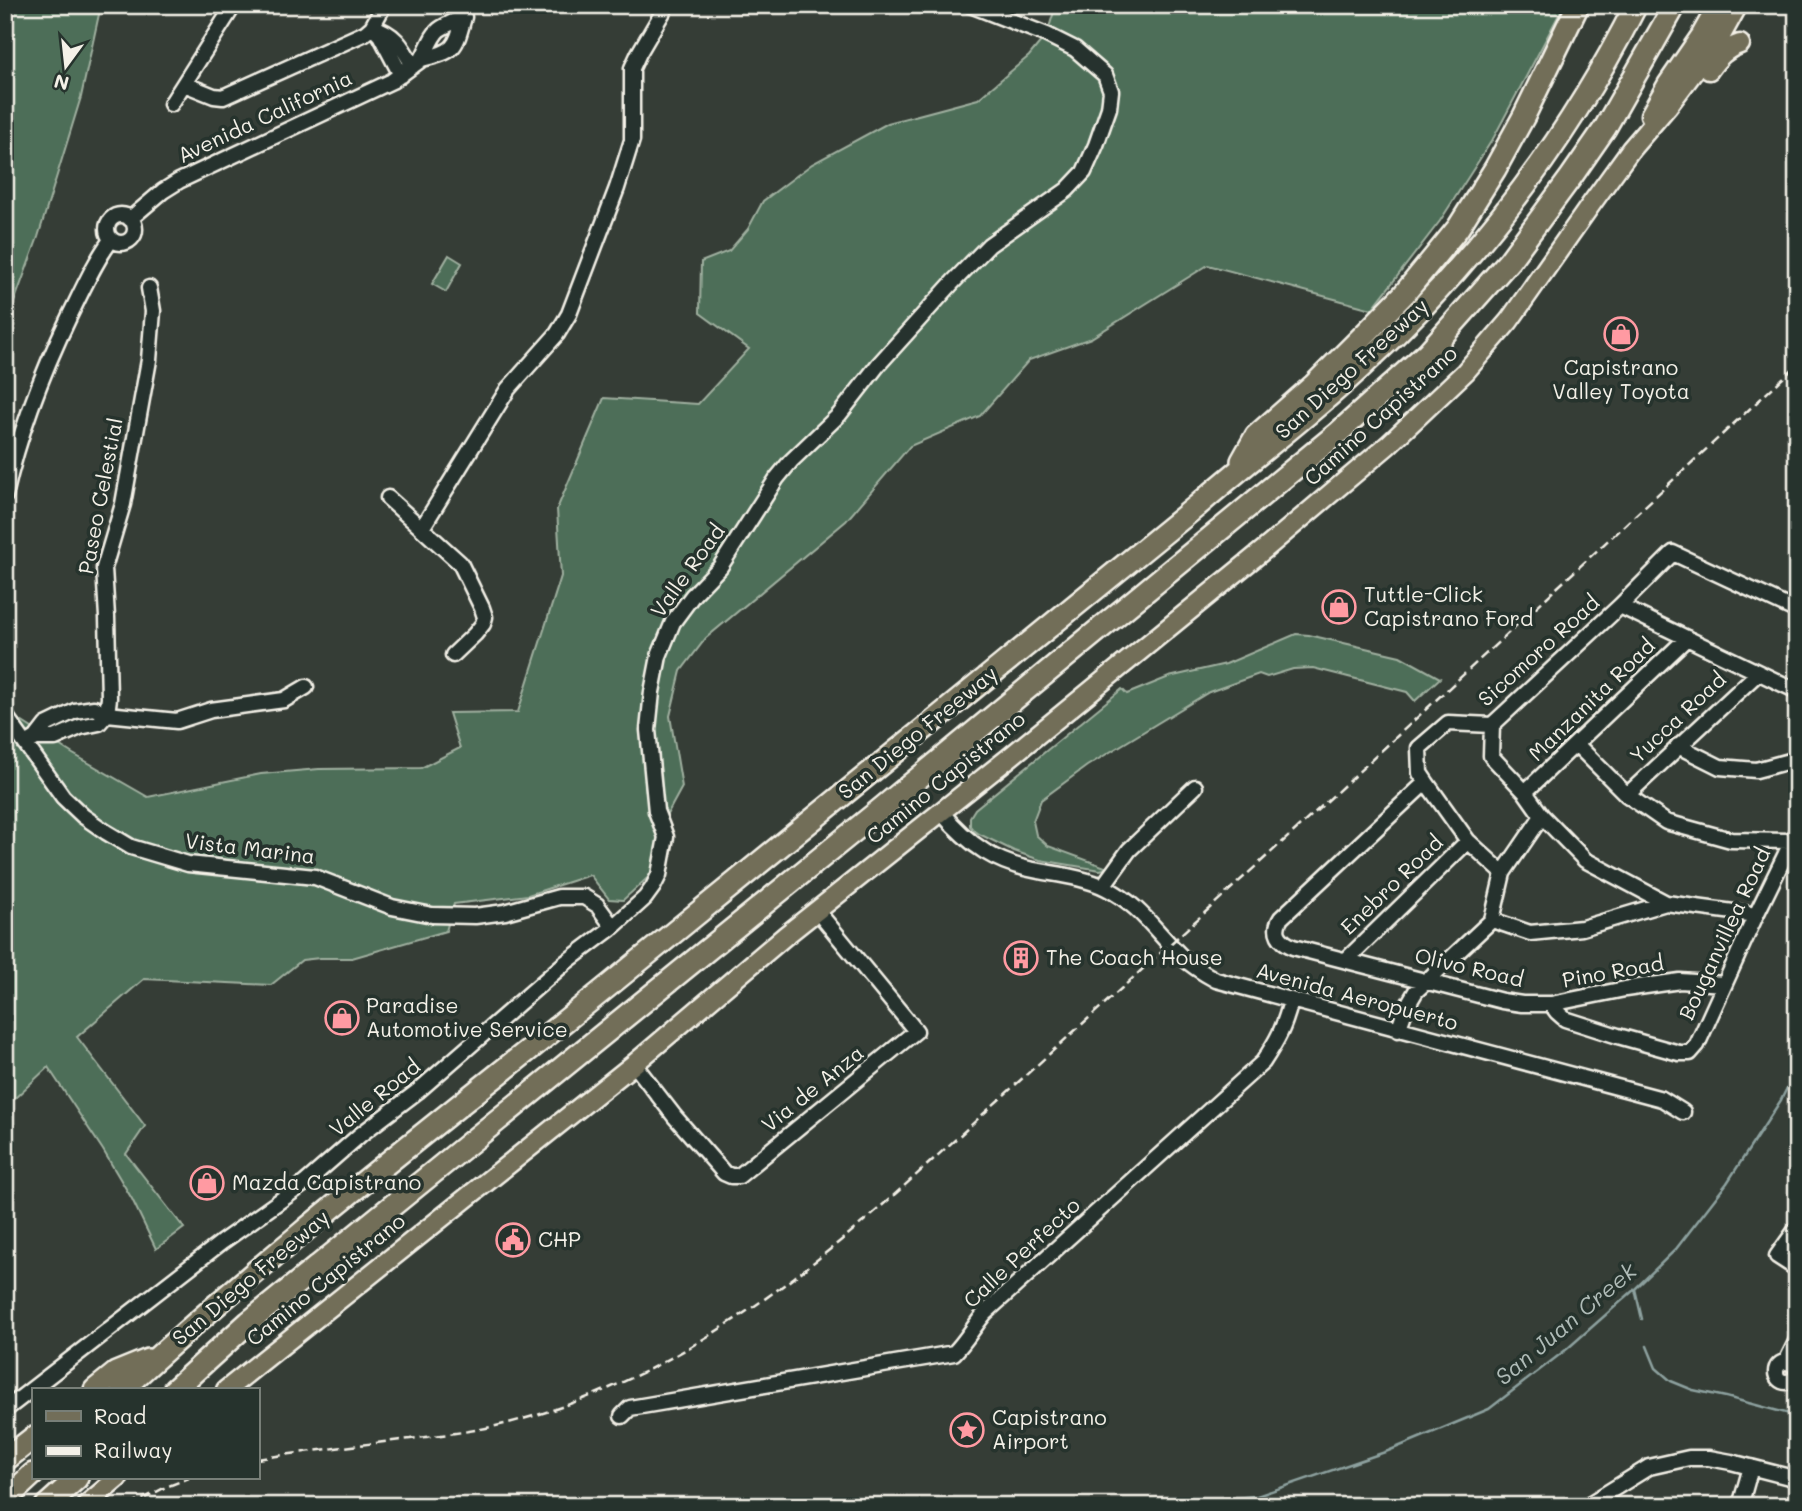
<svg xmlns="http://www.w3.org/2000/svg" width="1802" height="1511" font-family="Mali,sans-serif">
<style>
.grass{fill:#4d6e58;stroke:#a0b0a0;stroke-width:2}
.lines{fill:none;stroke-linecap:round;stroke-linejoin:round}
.stream{stroke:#8da19f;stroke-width:2.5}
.minor-casing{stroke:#f4f1e8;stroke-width:19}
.major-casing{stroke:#f4f1e8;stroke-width:23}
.highway-casing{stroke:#f4f1e8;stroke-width:26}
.minor{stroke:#26332d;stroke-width:14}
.major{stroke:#726e59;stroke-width:18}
.highway{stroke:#726e59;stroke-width:21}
.rail{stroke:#f4f1e8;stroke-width:2.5;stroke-dasharray:10 5;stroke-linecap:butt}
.labels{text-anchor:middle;stroke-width:7;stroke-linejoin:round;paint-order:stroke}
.street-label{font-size:21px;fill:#f4f1e8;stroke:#26332d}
.poi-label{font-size:21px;fill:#f4f1e8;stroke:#26332d;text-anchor:start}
.water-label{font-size:23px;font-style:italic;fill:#afbbb7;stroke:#26332d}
</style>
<rect width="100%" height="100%" fill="#353d36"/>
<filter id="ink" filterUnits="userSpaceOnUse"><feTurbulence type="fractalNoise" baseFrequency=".0143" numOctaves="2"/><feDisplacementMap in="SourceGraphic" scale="14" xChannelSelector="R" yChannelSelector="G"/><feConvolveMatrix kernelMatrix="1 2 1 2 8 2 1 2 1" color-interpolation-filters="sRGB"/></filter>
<g filter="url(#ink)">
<!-- grass -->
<path class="grass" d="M5,5H101L81,97L38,237L5,327Z
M1056,5H1564L1494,137L1440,221L1372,309L1208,265L1091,338L1029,360L980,416L910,446L846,521L706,638L681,671L670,716L682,787L664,820L654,872L623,900L609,899L590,875L528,895L454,904L446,931L352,958H320L302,960L271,985L144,979L77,1037L145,1126L126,1154L184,1228L156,1249L132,1199L103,1150L48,1067L12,1101L5,1104V711L73,754L148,797L261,774L319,769L421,768L460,748L449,713L518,712L561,576L557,509L604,398L698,404L749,349L700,313L701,262L729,251L748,229L763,201L812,164L888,123L978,99L1029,56L1047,34Z
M449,255L462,263L446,292L432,284Z
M1296,634L1309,635L1400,656L1440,678L1415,701L1407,692L1313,668L1293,669L1267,677L1259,674L1209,692L1087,766L1041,800L1033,821L1036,835L1048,846L1108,868L1100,870L1040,860L1014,851L975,832L970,826V817L975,809L1122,689L1127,694L1169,677L1226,664Z"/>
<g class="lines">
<!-- stream -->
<path class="stream" d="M1635,1289L1642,1319
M1647,1346L1656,1368L1671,1381L1693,1390L1726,1397L1797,1416
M1144,1506L1257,1496L1388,1451L1489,1409L1567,1349L1635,1289L1676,1249L1727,1183L1781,1100L1797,1068"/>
<defs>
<path id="minor" d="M464,17C455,50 455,51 422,59C437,29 432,31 464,17Z
M372,27C395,33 402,46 413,66
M373,28L380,35L401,75
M184,84L214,96L223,97L365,33L372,27L384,5
M171,104L234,5
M107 229a14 14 0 1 1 28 0a14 14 0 1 1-28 0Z
M130,219L163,191L179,181L392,81L422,59
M5,496C19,433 42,373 70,315C83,289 94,263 111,240
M388,498L460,563L482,608L485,617L483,624L475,634L453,655
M422,528L508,389L557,334L569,314L617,188L632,140V68L639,53L667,5
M1620,606L1797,691
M1797,611L1673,553L1620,606L1492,725L1448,723L1419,748L1420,773L1426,782L1281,918C1272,932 1280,941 1293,947L1502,1001L1522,1004H1551L1557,1012L1565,1019L1618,1036L1679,1053H1690L1697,1045L1756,915L1797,831
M107,714L109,698L107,617L104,568L123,504L149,360L153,311L149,288
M5,715L63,797L83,816L106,832L131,847L188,864L315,877L392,907L432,915L475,916L505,912L559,897H584L597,905L613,927
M1492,725L1491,756L1525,792L1542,816L1585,860L1666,903L1756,915
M36,738H55L80,727L99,723L107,714
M26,744L36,738L46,725L75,711L94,708L107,714L177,721L211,710L284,700L306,687
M1576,744L1627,795L1666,822L1731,840L1792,841
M1678,746L1720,767L1756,770L1797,759
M1426,782L1468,841L1503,873
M1525,792L1687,638
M1627,795L1758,673
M941,812C969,845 996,864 1039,871C1061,875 1086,878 1106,888C1140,905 1155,931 1181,956C1192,966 1203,973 1216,980L1662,1099L1683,1112
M1103,886L1129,850L1195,787
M1492,920L1503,873L1542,816
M1346,960L1468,841
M1551,1004L1625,989L1680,981L1724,984
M1398,1030L1406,1008L1416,991L1492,920L1530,933L1582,928L1666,903
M634,1064L675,1117L724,1173L731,1176H739L916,1031L818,912
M1797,1228L1777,1256L1797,1269
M1786,1362L1797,1340
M1776 1372a10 10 0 1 1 20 0a10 10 0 1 1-20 0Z
M5,1410L222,1242L305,1183L360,1135L418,1091L565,963L613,927L645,898L653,887L659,875L666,837L656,811L648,730L652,692L659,656L673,622L693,595L720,567L777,478L791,461L839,415L878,365L953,282L989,245L1067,190L1084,172L1096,145L1109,108L1111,91L1105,75L1075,49L1047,35L970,5
M622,1416L630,1408L954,1353C966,1341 974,1326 985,1313L1263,1062C1278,1039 1284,1028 1291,1001
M1586,1506L1649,1467L1689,1458H1709L1731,1462L1797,1479
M1740,1506L1751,1467"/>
<path id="major" d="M1709,70C1718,58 1725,49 1740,44
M1650,115L1668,83L1701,35L1718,5
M226,1390L634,1064L785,936L1010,757L1266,548L1388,445L1465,372L1509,321L1592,203L1631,149L1667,107L1722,34L1738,5
M85,1506L118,1478"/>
<path id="highway" d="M1242,461L1256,436L1314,385L1372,327L1404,294L1458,228L1495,169L1524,116L1578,5
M95,1390L116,1373L148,1360
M122,1390C277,1245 447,1117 612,983C807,825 1002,665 1197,506C1250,459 1308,417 1360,368C1473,265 1567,142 1636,5
M174,1390L249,1322L876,813L1339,432L1428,352L1509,261L1571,177L1605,128L1675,5
M5,1460L33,1438
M5,1500L33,1474
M46,1506L77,1478"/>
</defs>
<!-- minor casing -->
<use href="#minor" class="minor-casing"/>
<!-- major casing -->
<use href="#major" class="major-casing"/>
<!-- highway casing -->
<use href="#highway" class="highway-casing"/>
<!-- minor -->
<use href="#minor" class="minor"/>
<!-- major -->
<use href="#major" class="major"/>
<!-- highway -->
<use href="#highway" class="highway"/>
<!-- rail -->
<path class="rail" d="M257,1459C308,1451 359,1445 410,1439C440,1435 470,1432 500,1425C655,1388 786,1292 903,1187L1311,816L1797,365
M129,1506L166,1487L189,1478"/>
</g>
</g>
<!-- icons -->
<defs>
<symbol id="shop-ring" viewBox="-11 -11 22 22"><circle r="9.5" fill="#26332d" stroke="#ff9aa2" stroke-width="1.5"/><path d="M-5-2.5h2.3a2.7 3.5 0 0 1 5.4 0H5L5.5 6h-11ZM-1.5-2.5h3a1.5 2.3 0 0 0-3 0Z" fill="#ff9aa2"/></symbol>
<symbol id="building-ring" viewBox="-11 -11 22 22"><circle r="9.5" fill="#26332d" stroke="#ff9aa2" stroke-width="1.5"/><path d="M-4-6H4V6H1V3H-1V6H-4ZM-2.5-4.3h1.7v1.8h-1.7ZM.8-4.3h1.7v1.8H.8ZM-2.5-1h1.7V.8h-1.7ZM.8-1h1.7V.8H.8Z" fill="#ff9aa2"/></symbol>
<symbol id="civic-ring" viewBox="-11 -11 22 22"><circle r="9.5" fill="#26332d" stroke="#ff9aa2" stroke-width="1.5"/><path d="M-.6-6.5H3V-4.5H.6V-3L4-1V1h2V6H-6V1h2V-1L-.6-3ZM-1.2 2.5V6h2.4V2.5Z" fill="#ff9aa2"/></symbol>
<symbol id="sight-ring" viewBox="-11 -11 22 22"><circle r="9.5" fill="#26332d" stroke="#ff9aa2" stroke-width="1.5"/><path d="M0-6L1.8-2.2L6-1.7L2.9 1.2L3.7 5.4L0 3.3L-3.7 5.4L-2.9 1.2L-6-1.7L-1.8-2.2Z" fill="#ff9aa2"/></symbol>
</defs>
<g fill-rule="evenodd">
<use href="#shop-ring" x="1602" y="315" width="38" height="38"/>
<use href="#shop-ring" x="1320" y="588" width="38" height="38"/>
<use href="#building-ring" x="1002" y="939" width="38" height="38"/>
<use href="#shop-ring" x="323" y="999" width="38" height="38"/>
<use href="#shop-ring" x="188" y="1164" width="38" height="38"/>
<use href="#civic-ring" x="494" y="1221" width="38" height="38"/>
<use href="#sight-ring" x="948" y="1411" width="38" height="38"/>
</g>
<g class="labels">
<!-- street labels -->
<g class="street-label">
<text transform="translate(265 117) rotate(-25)" y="7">Avenida California</text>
<text transform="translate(1352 369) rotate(-42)" y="7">San Diego Freeway</text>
<text transform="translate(1381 416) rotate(-42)" y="7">Camino Capistrano</text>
<text transform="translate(101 496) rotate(-79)" y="7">Paseo Celestial</text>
<text transform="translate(688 571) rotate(-54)" y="7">Valle Road</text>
<text transform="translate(1539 651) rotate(-42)" y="7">Sicomoro Road</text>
<text transform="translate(1592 700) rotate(-44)" y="7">Manzanita Road</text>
<text transform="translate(1678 718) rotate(-43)" y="7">Yucca Road</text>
<text transform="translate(918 733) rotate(-39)" y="7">San Diego Freeway</text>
<text transform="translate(946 778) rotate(-39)" y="7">Camino Capistrano</text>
<text transform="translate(250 849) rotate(7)" y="7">Vista Marina</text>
<text transform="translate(1392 885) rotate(-44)" y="7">Enebro Road</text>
<text transform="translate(1725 934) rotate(-65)" y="7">Bouganvillea Road</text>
<text transform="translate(1469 968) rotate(13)" y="7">Olivo Road</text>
<text transform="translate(1613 972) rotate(-10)" y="7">Pino Road</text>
<text transform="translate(1357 997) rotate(15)" y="7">Avenida Aeropuerto</text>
<text transform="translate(813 1089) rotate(-39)" y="7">Via de Anza</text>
<text transform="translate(375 1098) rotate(-39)" y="7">Valle Road</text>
<text transform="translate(1022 1253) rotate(-43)" y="7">Calle Perfecto</text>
<text transform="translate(251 1278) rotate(-40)" y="7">San Diego Freeway</text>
<text transform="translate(326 1280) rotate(-39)" y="7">Camino Capistrano</text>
</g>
<!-- poi labels -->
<g class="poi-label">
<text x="1621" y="375" text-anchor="middle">Capistrano<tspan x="1621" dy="24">Valley Toyota</tspan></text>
<text x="1364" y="602">Tuttle-Click<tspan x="1364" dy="24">Capistrano Ford</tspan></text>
<text x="1046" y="965">The Coach House</text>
<text x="366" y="1013">Paradise<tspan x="366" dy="24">Automotive Service</tspan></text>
<text x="232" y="1190">Mazda Capistrano</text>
<text x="538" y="1247">CHP</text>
<text x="992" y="1425">Capistrano<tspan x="992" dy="24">Airport</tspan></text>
</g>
<!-- water labels -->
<g class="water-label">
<text transform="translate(1566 1324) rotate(-40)" y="8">San Juan Creek</text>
</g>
</g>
<!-- margin -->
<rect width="1802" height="1511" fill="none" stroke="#26332d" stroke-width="28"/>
<rect x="14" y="14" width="1774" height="1483" fill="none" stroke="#f4f1e8" stroke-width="2.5" filter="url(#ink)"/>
<!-- legend -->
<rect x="32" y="1388" width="228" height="91" fill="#26332d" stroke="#787f78" stroke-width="2"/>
<rect x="46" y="1411" width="35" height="10" fill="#726e59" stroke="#787f78" stroke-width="2"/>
<text x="94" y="1424" font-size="21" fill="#f4f1e8">Road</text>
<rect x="46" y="1446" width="35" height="10" fill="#f4f1e8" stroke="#787f78" stroke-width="2"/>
<text x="94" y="1458" font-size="21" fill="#f4f1e8">Railway</text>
<!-- north arrow -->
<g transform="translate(66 66) rotate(195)" stroke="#26332d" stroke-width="5" paint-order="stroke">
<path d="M0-5L12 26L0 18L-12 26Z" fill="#f4f1e8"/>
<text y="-10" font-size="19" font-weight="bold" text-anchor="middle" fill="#f4f1e8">N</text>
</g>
</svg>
